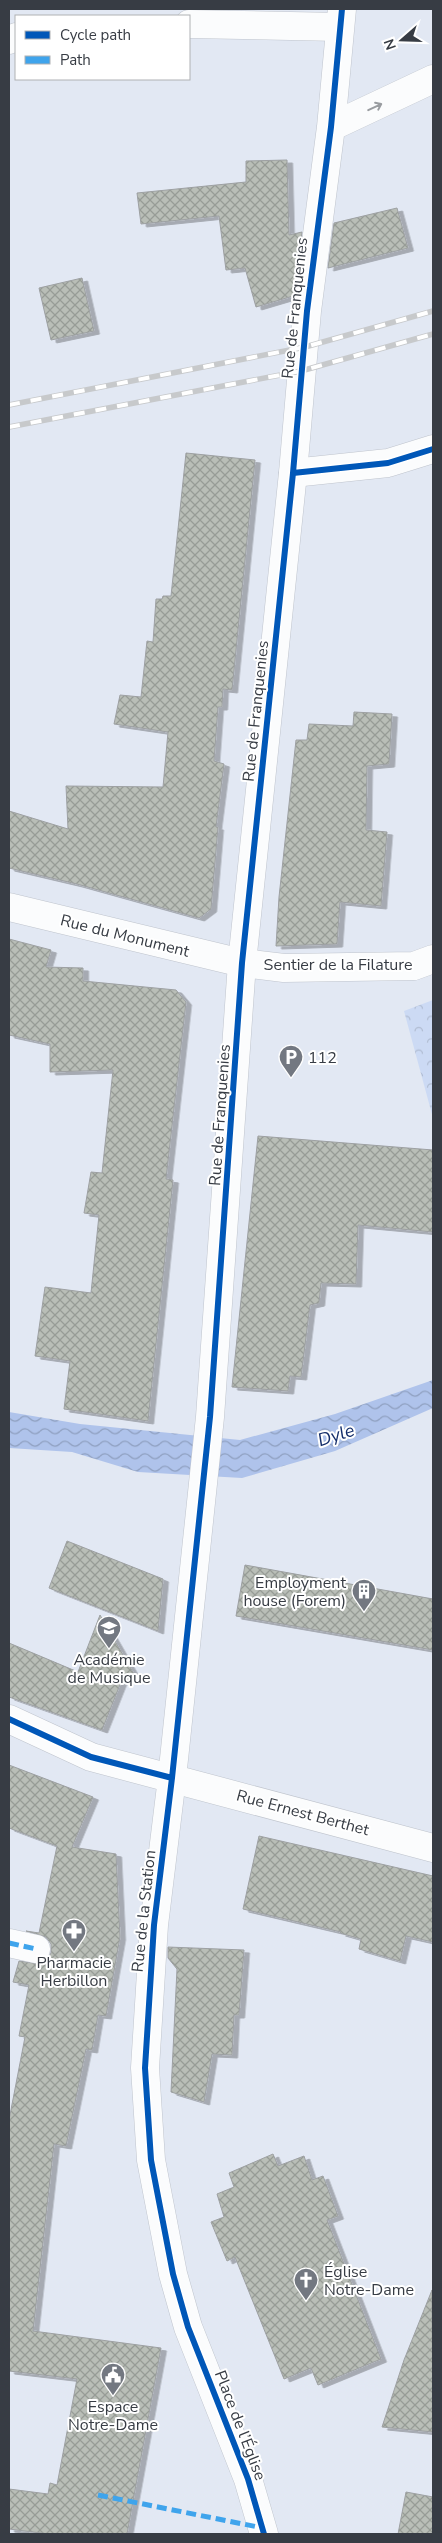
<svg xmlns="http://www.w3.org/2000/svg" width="442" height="2543" font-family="'Nunito Sans',sans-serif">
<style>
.forest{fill:url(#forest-crowns)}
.water{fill:url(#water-waves)}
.building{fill:url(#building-cross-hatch);stroke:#9da0a2;filter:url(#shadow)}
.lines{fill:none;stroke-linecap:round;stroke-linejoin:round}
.street-casing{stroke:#bfc4cd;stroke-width:29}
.secondary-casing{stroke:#bfc4cd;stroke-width:29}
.street{stroke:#fbfcfd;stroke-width:28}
.secondary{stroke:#fbfcfd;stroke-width:28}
.rail-casing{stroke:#c7c9cb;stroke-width:5.5}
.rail{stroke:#fff;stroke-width:4;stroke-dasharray:11;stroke-linecap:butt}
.quiet{stroke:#3fa4ec;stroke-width:5;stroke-dasharray:10 5;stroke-linecap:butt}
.cycleway-casing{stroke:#fff;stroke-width:9}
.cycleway{stroke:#0057b8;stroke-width:6}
.oneway{stroke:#999ca0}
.labels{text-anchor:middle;stroke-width:4;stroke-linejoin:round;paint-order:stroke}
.street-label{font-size:16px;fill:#373c44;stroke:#fff}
.poi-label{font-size:16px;fill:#373c44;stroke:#fff}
.water-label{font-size:18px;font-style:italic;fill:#132d6a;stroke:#fff}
</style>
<defs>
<pattern id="forest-crowns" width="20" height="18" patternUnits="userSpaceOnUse" patternTransform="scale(1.25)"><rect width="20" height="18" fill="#ccdaf4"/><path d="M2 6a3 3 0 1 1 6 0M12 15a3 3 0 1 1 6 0" fill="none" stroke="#b0bcd2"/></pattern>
<pattern id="water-waves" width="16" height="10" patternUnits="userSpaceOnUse" patternTransform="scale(1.25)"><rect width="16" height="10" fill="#afc3eb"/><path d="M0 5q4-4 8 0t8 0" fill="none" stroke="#8fa0c0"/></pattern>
<pattern id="building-cross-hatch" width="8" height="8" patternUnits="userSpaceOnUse" patternTransform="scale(1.25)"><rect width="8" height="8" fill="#b9beb7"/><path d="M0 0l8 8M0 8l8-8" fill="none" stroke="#979c96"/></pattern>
<filter id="shadow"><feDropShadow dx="5.5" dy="3" stdDeviation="0" flood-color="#0004"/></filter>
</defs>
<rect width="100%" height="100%" fill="#e2e8f3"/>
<!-- forest -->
<path class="forest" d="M433,1000V1118L404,1011Z"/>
<!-- water -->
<path class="water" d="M433,1380V1408L335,1451L242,1478L138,1472L72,1452L9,1448V1412L80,1424L240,1440L335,1414Z"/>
<!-- building -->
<path class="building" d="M287,160L289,235L302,232L293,296L256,307L245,268L226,270L219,216L141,224L137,193L246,182V161Z
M397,208L408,248L328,268L334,223Z
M82,278L94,331L51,340L39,288Z
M186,453L255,460L232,690L223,689L222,707H218L214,761L224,764L216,827H218L211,909L199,918L77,884L9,868V811L68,829L66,786L163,787L168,732L114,724L120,695L141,697L147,641L153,642L156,599H162L163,596H171Z
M354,712L392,714L389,764L367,766L366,830L387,832L381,906L340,902L337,944L276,946L279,897L296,740H307L309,724L353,726Z
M9,939L51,950L46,967L83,968V981L176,990L186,1002L166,1179L173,1180L148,1421L64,1409L70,1361L35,1356L45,1287L91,1293L99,1215L84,1213L91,1172L102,1173L113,1070L50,1072V1044L9,1035Z
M258,1136L433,1150V1232L358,1225L356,1284L321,1283L319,1303L310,1305L301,1377L290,1376L288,1391L232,1387Z
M67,1541L163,1579L158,1631L49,1588Z
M245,1565L433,1599V1650L236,1616Z
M100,1615L134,1674L121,1682L102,1730L9,1697V1643L78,1672Z
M9,1765L93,1797L72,1847L116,1854L120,1937L106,2016L98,2015L92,2050L86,2049L66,2146L54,2144L33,2331L161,2348L127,2534H49L9,2529V2489L48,2494L50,2483L57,2485L77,2379L9,2371V2120L25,2037L19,2036L29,1985L13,1982L19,1961L40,1964L47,1960L51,1953V1944L46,1937L26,1931L39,1933L57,1846L9,1828Z
M259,1836L433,1876V1942L406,1936L400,1961L359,1949L361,1939L340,1933L341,1932L243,1909Z
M168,1947L244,1950L239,2015H234L232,2055L212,2054L204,2102L171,2092L177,1969L168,1958Z
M273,2154L278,2166L304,2156L312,2180L323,2176L338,2216L327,2220L381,2359L318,2385L311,2368L284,2379L235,2257L227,2261L211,2222L224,2217L217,2194L234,2187L229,2173Z
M432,2290L433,2432L382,2427L404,2360Z
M406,2492L433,2497V2534H398Z"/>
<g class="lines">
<defs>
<path id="street" d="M189,24L339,27
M9,40L16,37
M293,473L388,463L433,449
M9,907L242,963L284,968L414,966L433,959
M9,1719L91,1757L433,1848
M9,1943L36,1949"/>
<path id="secondary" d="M331,127L433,79
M264,2534L248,2479L188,2327L173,2274L151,2160L145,2068L154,1925L172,1778L210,1417L242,963L293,473L307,311L331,127L342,9"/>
</defs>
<!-- street casing -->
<use href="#street" class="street-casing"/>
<!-- secondary casing -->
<use href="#secondary" class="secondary-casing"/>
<!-- street -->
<use href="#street" class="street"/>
<!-- secondary -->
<use href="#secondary" class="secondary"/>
<defs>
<path id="rail" d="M9,405L305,347L433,311
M9,427L301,371L433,334"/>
</defs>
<!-- rail casing -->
<use href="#rail" class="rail-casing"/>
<!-- rail -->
<use href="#rail" class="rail"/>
<!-- quiet -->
<path class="quiet" d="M9,1943L36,1949
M98,2495L263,2528"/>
<defs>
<path id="cycleway" d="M293,473L388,463L433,449
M9,1719L91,1757L172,1778
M264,2534L248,2479L188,2327L173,2274L151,2160L145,2068L154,1925L172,1778L210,1417L242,963L293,473L307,311L331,127L342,9"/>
</defs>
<!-- cycleway casing -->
<use href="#cycleway" class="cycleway-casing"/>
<!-- cycleway -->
<use href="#cycleway" class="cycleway"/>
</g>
<!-- one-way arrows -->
<defs><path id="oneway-shaft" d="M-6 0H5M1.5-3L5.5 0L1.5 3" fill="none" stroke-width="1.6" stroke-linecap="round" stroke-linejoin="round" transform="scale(1.25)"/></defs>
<use class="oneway" href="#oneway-shaft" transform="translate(375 107) rotate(-25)"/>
<!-- icons -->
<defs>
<symbol id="parking-pin" viewBox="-11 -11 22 30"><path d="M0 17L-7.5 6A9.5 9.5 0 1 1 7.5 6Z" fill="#737881" stroke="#fff"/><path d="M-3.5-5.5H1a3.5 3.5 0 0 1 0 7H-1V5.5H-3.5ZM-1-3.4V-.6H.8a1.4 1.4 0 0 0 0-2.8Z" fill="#fff"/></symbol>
<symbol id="building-pin" viewBox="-11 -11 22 30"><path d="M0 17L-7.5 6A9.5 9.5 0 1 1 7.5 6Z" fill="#737881" stroke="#fff"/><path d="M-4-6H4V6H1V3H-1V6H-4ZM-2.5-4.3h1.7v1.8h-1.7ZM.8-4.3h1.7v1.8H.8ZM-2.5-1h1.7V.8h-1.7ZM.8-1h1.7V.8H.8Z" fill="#fff"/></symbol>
<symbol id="school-pin" viewBox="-11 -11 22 30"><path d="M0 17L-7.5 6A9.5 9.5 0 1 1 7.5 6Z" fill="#737881" stroke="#fff"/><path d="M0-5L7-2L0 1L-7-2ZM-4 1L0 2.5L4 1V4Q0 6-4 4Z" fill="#fff"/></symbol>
<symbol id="pharmacy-pin" viewBox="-11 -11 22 30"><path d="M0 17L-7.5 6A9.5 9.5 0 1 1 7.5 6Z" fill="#737881" stroke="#fff"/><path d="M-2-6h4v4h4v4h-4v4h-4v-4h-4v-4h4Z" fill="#fff"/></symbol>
<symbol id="church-pin" viewBox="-11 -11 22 30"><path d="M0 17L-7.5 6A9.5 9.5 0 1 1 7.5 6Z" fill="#737881" stroke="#fff"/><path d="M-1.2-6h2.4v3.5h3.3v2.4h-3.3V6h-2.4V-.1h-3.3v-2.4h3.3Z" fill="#fff"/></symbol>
<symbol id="civic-pin" viewBox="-11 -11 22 30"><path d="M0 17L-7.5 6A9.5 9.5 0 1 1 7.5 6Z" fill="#737881" stroke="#fff"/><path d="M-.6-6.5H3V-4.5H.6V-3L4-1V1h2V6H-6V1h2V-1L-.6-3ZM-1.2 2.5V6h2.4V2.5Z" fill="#fff"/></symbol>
</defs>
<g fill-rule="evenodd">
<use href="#parking-pin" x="277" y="1043" width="28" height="38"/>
<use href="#building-pin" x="350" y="1577" width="28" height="38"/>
<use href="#school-pin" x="95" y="1614" width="28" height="38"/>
<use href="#pharmacy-pin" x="60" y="1917" width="28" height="38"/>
<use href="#church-pin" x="292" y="2266" width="28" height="38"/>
<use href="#civic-pin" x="99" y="2361" width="28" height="38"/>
</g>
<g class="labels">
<!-- street labels -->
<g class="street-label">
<text transform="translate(294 308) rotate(-84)" y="6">Rue de Franquenies</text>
<text transform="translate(255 711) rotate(-84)" y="6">Rue de Franquenies</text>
<text transform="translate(125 935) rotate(14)" y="6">Rue du Monument</text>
<text x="338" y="970">Sentier de la Filature</text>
<text transform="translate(219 1115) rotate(-86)" y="6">Rue de Franquenies</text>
<text transform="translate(303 1812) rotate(15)" y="6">Rue Ernest Berthet</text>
<text transform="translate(143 1911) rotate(-84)" y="6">Rue de la Station</text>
<text transform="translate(241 2425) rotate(69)" y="6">Place de l’Église</text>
</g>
<!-- poi labels -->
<g class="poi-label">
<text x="308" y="1063" text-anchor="start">112</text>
<text x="346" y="1588" text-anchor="end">Employment<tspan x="346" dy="18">house (Forem)</tspan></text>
<text x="109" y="1665">Académie<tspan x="109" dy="18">de Musique</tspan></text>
<text x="74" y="1968">Pharmacie<tspan x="74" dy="18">Herbillon</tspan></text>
<text x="324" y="2277" text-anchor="start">Église<tspan x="324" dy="18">Notre-Dame</tspan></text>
<text x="113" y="2412">Espace<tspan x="113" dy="18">Notre-Dame</tspan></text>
</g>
<!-- water labels -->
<g class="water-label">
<text transform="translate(336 1435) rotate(-18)" y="6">Dyle</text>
</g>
</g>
<!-- border -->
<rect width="442" height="2543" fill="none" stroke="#373c44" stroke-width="20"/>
<!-- legend -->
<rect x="15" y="15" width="175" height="65" fill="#ffffff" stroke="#afb1b4"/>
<rect x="25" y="31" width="25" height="8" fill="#0057b8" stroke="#afb1b4"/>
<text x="60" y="40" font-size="15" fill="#373c44">Cycle path</text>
<rect x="25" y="56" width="25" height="8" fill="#3fa4ec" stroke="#afb1b4"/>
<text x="60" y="65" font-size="15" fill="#373c44">Path</text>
<!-- north arrow -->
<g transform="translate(402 40) rotate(250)" stroke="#ffffff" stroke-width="4" paint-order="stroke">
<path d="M0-4L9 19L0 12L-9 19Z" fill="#373c44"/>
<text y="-8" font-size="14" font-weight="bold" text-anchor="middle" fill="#373c44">N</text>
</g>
</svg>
